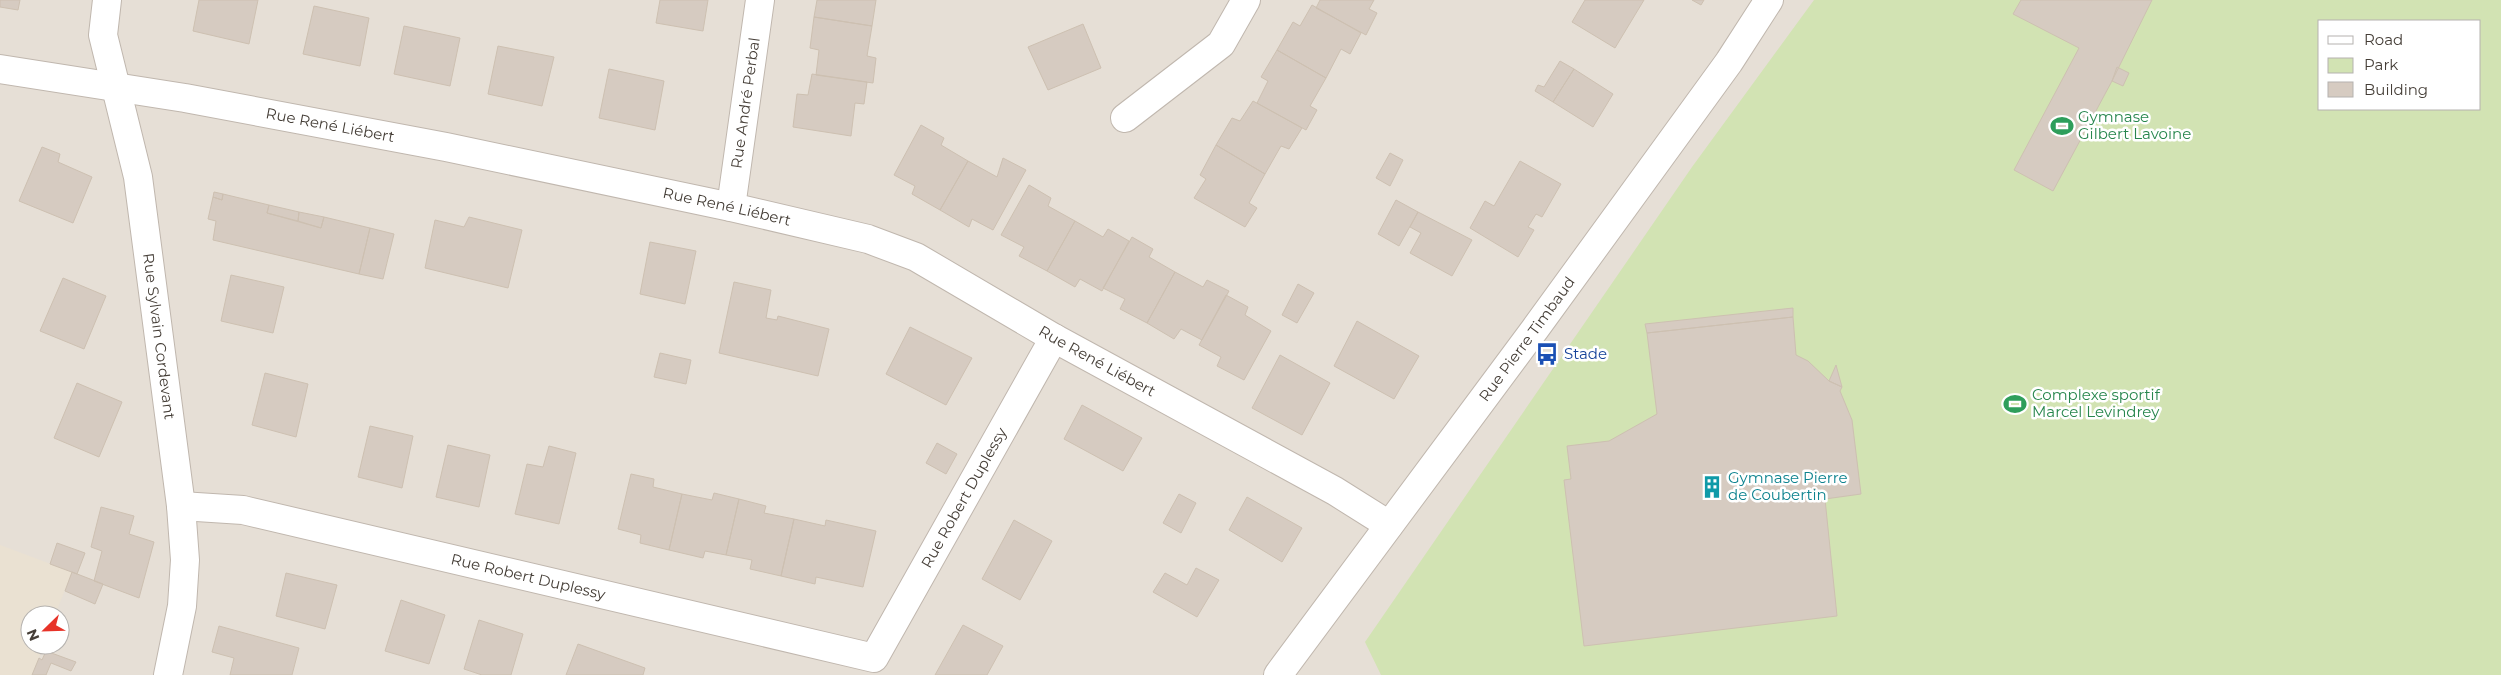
<svg xmlns="http://www.w3.org/2000/svg" width="2501" height="675" font-family="Montserrat,sans-serif">
<style>
.residential{fill:#e6dfd6;fill-rule:evenodd}
.education{fill:#eae1d2}
.green{fill:#d2e3b3;fill-rule:evenodd}
.building{fill:#d6cbc1;stroke:#cdc0b1}
.lines{fill:none;stroke-linecap:round;stroke-linejoin:round}
.minor-casing{stroke:#c0b7ae;stroke-width:30}
.minor{stroke:#fff;stroke-width:28}
.labels{text-anchor:middle;stroke-width:5;stroke-linejoin:round;paint-order:stroke}
.street-label{font-size:15px;fill:#453e37;stroke:#fff}
.leisure-label{font-size:15px;fill:#27864d;stroke:#fff;text-anchor:start}
.transit-label{font-size:15px;fill:#164399;stroke:#fff;text-anchor:start}
.culture-label{font-size:15px;fill:#0d838f;stroke:#fff;text-anchor:start}
</style>
<rect width="100%" height="100%" fill="#f2eee7"/>
<!-- residential -->
<path class="residential" d="M0,0H2501V675H0ZM2320,21H2480V109H2320ZM30,615H60V645H30Z"/>
<!-- education -->
<path class="education" d="M0,545L72,572L55,615H30V645H44L32,675H0Z"/>
<!-- green -->
<path class="green" d="M1814,0H2501V675H1381L1365,642L1692,167ZM2320,21H2480V109H2320Z"/>
<!-- building -->
<path class="building" d="M0,0H20L18,10L0,7Z
M199,0H258L249,44L193,31Z
M660,0H708L703,31L656,23Z
M817,0H876L872,26L814,17Z
M1320,0H1374L1369,9L1377,13L1366,35L1316,8Z
M1585,0H1644L1615,48L1572,22Z
M1692,0H1704L1701,5Z
M2021,0H2152L2112,81L2053,191L2014,170L2079,48L2013,14Z
M1312,5L1361,33L1350,54L1341,49L1326,78L1277,50L1293,22L1300,26Z
M314,6L369,18L360,66L303,54Z
M814,17L872,26L867,56L876,58L873,83L816,75L819,50L810,48Z
M1083,24L1101,68L1048,90L1028,47Z
M404,26L460,38L450,86L394,74Z
M498,46L554,57L542,106L488,94Z
M1277,50L1326,78L1310,106L1317,110L1306,130L1257,103L1268,81L1261,77Z
M1560,61L1574,69L1553,102L1535,91L1538,85L1544,87Z
M2117,67L2129,73L2123,86L2112,81Z
M609,69L664,81L655,130L599,118Z
M1574,69L1613,94L1593,127L1553,102Z
M812,74L867,82L864,104L855,103L851,136L793,127L797,94L808,95Z
M1253,101L1302,128L1289,149L1281,146L1265,174L1216,145L1232,118L1240,121Z
M921,125L944,138L941,145L968,161L940,210L912,194L915,186L894,175Z
M1216,145L1265,174L1249,203L1257,208L1245,227L1194,198L1206,179L1200,175Z
M42,147L60,154L58,162L92,177L73,223L19,201Z
M1390,153L1403,160L1390,186L1376,178Z
M1003,158L1026,170L993,230L972,219L969,227L940,210L968,161L997,177Z
M1520,161L1561,184L1542,217L1536,214L1528,227L1534,230L1518,257L1470,228L1485,201L1494,206Z
M1029,185L1051,198L1048,206L1075,221L1047,271L1019,256L1024,247L1001,235Z
M214,192L223,194L222,200L213,197Z
M223,194L269,205L267,213L321,228L324,217L370,228L359,274L213,240L216,221L208,219L213,197L222,200Z
M1396,200L1418,212L1399,246L1378,234Z
M269,205L299,212L298,221L267,213Z
M299,212L324,217L321,228L298,221Z
M1418,212L1472,240L1452,276L1410,253L1421,233L1410,227Z
M469,217L522,230L508,288L425,268L435,220L464,227Z
M1075,221L1103,237L1108,229L1129,241L1102,291L1080,279L1075,287L1047,271Z
M370,228L394,234L383,279L359,274Z
M1132,237L1153,249L1149,257L1175,272L1147,323L1120,309L1125,299L1103,288Z
M650,242L696,251L685,304L640,294Z
M1175,272L1203,287L1207,280L1229,291L1202,340L1181,329L1174,339L1147,323Z
M231,275L284,287L273,333L221,321Z
M63,278L106,296L84,349L40,331Z
M734,282L771,290L766,318L777,320L778,316L829,329L818,376L719,353Z
M1298,284L1314,293L1297,323L1282,315Z
M1226,295L1248,307L1245,315L1271,331L1244,380L1217,366L1221,357L1199,345Z
M1793,308V317L1647,333L1645,324Z
M1793,317L1796,355L1808,361L1829,381L1842,387L1840,391L1852,420L1861,494L1825,499L1837,616L1584,646L1564,480L1571,479L1567,446L1609,441L1657,414L1647,333Z
M1357,321L1419,356L1394,399L1334,366Z
M910,327L972,358L946,405L886,374Z
M660,353L691,360L686,384L654,377Z
M1280,355L1330,383L1302,435L1252,408Z
M1836,365L1842,387L1829,381Z
M265,373L308,384L296,437L252,425Z
M77,383L122,402L99,457L54,438Z
M1082,405L1142,438L1123,471L1064,439Z
M370,426L413,436L402,488L358,477Z
M937,443L957,454L946,474L926,463Z
M448,445L490,455L479,507L436,497Z
M549,446L576,453L559,524L515,514L527,464L543,467Z
M631,474L654,479L653,487L682,494L669,550L640,543L641,535L618,529Z
M714,493L739,499L726,555L705,551L703,558L669,550L682,494L712,500Z
M1179,494L1196,503L1181,533L1163,523Z
M1247,497L1302,528L1282,562L1229,530Z
M739,499L766,506L764,513L794,519L781,576L750,569L752,560L726,555Z
M101,507L134,516L129,534L154,542L139,598L94,581L102,551L91,547Z
M794,519L825,526L826,520L876,531L863,587L816,577L815,584L781,576Z
M1014,520L1052,541L1020,600L982,579Z
M57,543L85,553L77,574L50,564Z
M1196,568L1219,580L1197,617L1153,592L1165,573L1187,585Z
M72,572L103,584L95,604L65,591Z
M286,573L337,585L325,629L276,616Z
M401,600L445,615L429,664L385,651Z
M479,620L523,634L511,675H482L464,669Z
M963,625L1003,646L987,675H935Z
M219,626L299,648L292,675H230L234,658L212,652Z
M578,644L645,668L643,675H566Z
M46,651L76,662L71,671L51,663L46,675H32L39,658L42,660Z"/>
<g class="lines">
<defs>
<g id="minor">
<path id="s1" d="M107,0L103,35L138,177L181,506L185,560L182,606L168,675"/>
<path id="s2" d="M0,69L185,98L446,147L731,207L868,239L916,257L1054,338L1335,491L1389,525"/>
<path d="M1125,118L1221,44L1246,0"/>
<path id="s3" d="M731,207L760,0"/>
<path id="s4" d="M181,506L243,510L874,658L1054,338"/>
<path id="s5" d="M1278,675L1535,329L1729,62L1769,0"/>
</g>
</defs>
<!-- minor casing -->
<use href="#minor" class="minor-casing"/>
<!-- minor -->
<use href="#minor" class="minor"/>
</g>
<!-- icons -->
<defs>
<symbol id="stadium-bare" viewBox="-9 -9 18 18"><path d="M0-5a6.5 5 0 1 0 0 10a6.5 5 0 1 0 0-10ZM-3.5-1.8h7v3.6h-7Z" fill="#2e9e5b" stroke="#fff" stroke-width="2.5" paint-order="stroke"/></symbol>
<symbol id="bus-bare" viewBox="-9 -9 18 18"><path d="M-5-6H5V4H4V6H2V4H-2V6H-4V4H-5ZM-3.5-4V0h7V-4ZM-3.5 1.2v1.5H-2V1.2ZM2 1.2v1.5H3.5V1.2Z" fill="#1a4fb4" stroke="#fff" stroke-width="2.5" paint-order="stroke"/></symbol>
<symbol id="building-bare" viewBox="-9 -9 18 18"><path d="M-4-6H4V6H1V3H-1V6H-4ZM-2.5-4.3h1.7v1.8h-1.7ZM.8-4.3h1.7v1.8H.8ZM-2.5-1h1.7V.8h-1.7ZM.8-1h1.7V.8H.8Z" fill="#0f9aa8" stroke="#fff" stroke-width="2.5" paint-order="stroke"/></symbol>
</defs>
<g fill-rule="evenodd">
<use href="#stadium-bare" x="2046" y="110" width="32" height="32"/>
<use href="#bus-bare" x="1531" y="338" width="32" height="32"/>
<use href="#stadium-bare" x="1999" y="388" width="32" height="32"/>
<use href="#building-bare" x="1696" y="471" width="32" height="32"/>
</g>
<g class="labels">
<!-- street labels -->
<g class="street-label">
<text dy="5" stroke="none"><textPath href="#s3" startOffset="105">Rue André Perbal</textPath></text>
<text dy="5" stroke="none"><textPath href="#s2" startOffset="335">Rue René Liébert</textPath></text>
<text dy="5" stroke="none"><textPath href="#s2" startOffset="740">Rue René Liébert</textPath></text>
<text dy="5" stroke="none"><textPath href="#s1" startOffset="342">Rue Sylvain Cordevant</textPath></text>
<text dy="5" stroke="none"><textPath href="#s5" startOffset="418">Rue Pierre Timbaud</textPath></text>
<text dy="5" stroke="none"><textPath href="#s2" startOffset="1145">Rue René Liébert</textPath></text>
<text dy="5" stroke="none"><textPath href="#s4" startOffset="894">Rue Robert Duplessy</textPath></text>
<text dy="5" stroke="none"><textPath href="#s4" startOffset="355">Rue Robert Duplessy</textPath></text>
</g>
<!-- leisure labels -->
<g class="leisure-label">
<text x="2078" y="122">Gymnase<tspan x="2078" dy="17">Gilbert Lavoine</tspan></text>
<text x="2032" y="400">Complexe sportif<tspan x="2032" dy="17">Marcel Levindrey</tspan></text>
</g>
<!-- transit labels -->
<g class="transit-label">
<text x="1564" y="359">Stade</text>
</g>
<!-- culture labels -->
<g class="culture-label">
<text x="1728" y="483">Gymnase Pierre<tspan x="1728" dy="17">de Coubertin</tspan></text>
</g>
</g>
<!-- legend -->
<rect x="2318" y="20" width="162" height="90" fill="#ffffff" stroke="#b5b2af"/>
<rect x="2328" y="36" width="25" height="8" fill="#ffffff" stroke="#b5b2af"/>
<text x="2364" y="45" font-size="15" fill="#453e37">Road</text>
<rect x="2328" y="58" width="25" height="15" fill="#d2e3b3" stroke="#b5b2af"/>
<text x="2364" y="70" font-size="15" fill="#453e37">Park</text>
<rect x="2328" y="82" width="25" height="15" fill="#d6cbc1" stroke="#b5b2af"/>
<text x="2364" y="95" font-size="15" fill="#453e37">Building</text>
<!-- north arrow -->
<g transform="translate(45 630) rotate(247)"><circle r="24" fill="#ffffff" stroke="#b5b2af"/>
<path d="M0-4L9 19L0 12L-9 19Z" fill="#e73329"/>
<text y="-8" font-size="14" font-weight="bold" text-anchor="middle" fill="#453e37">N</text>
</g>
</svg>
